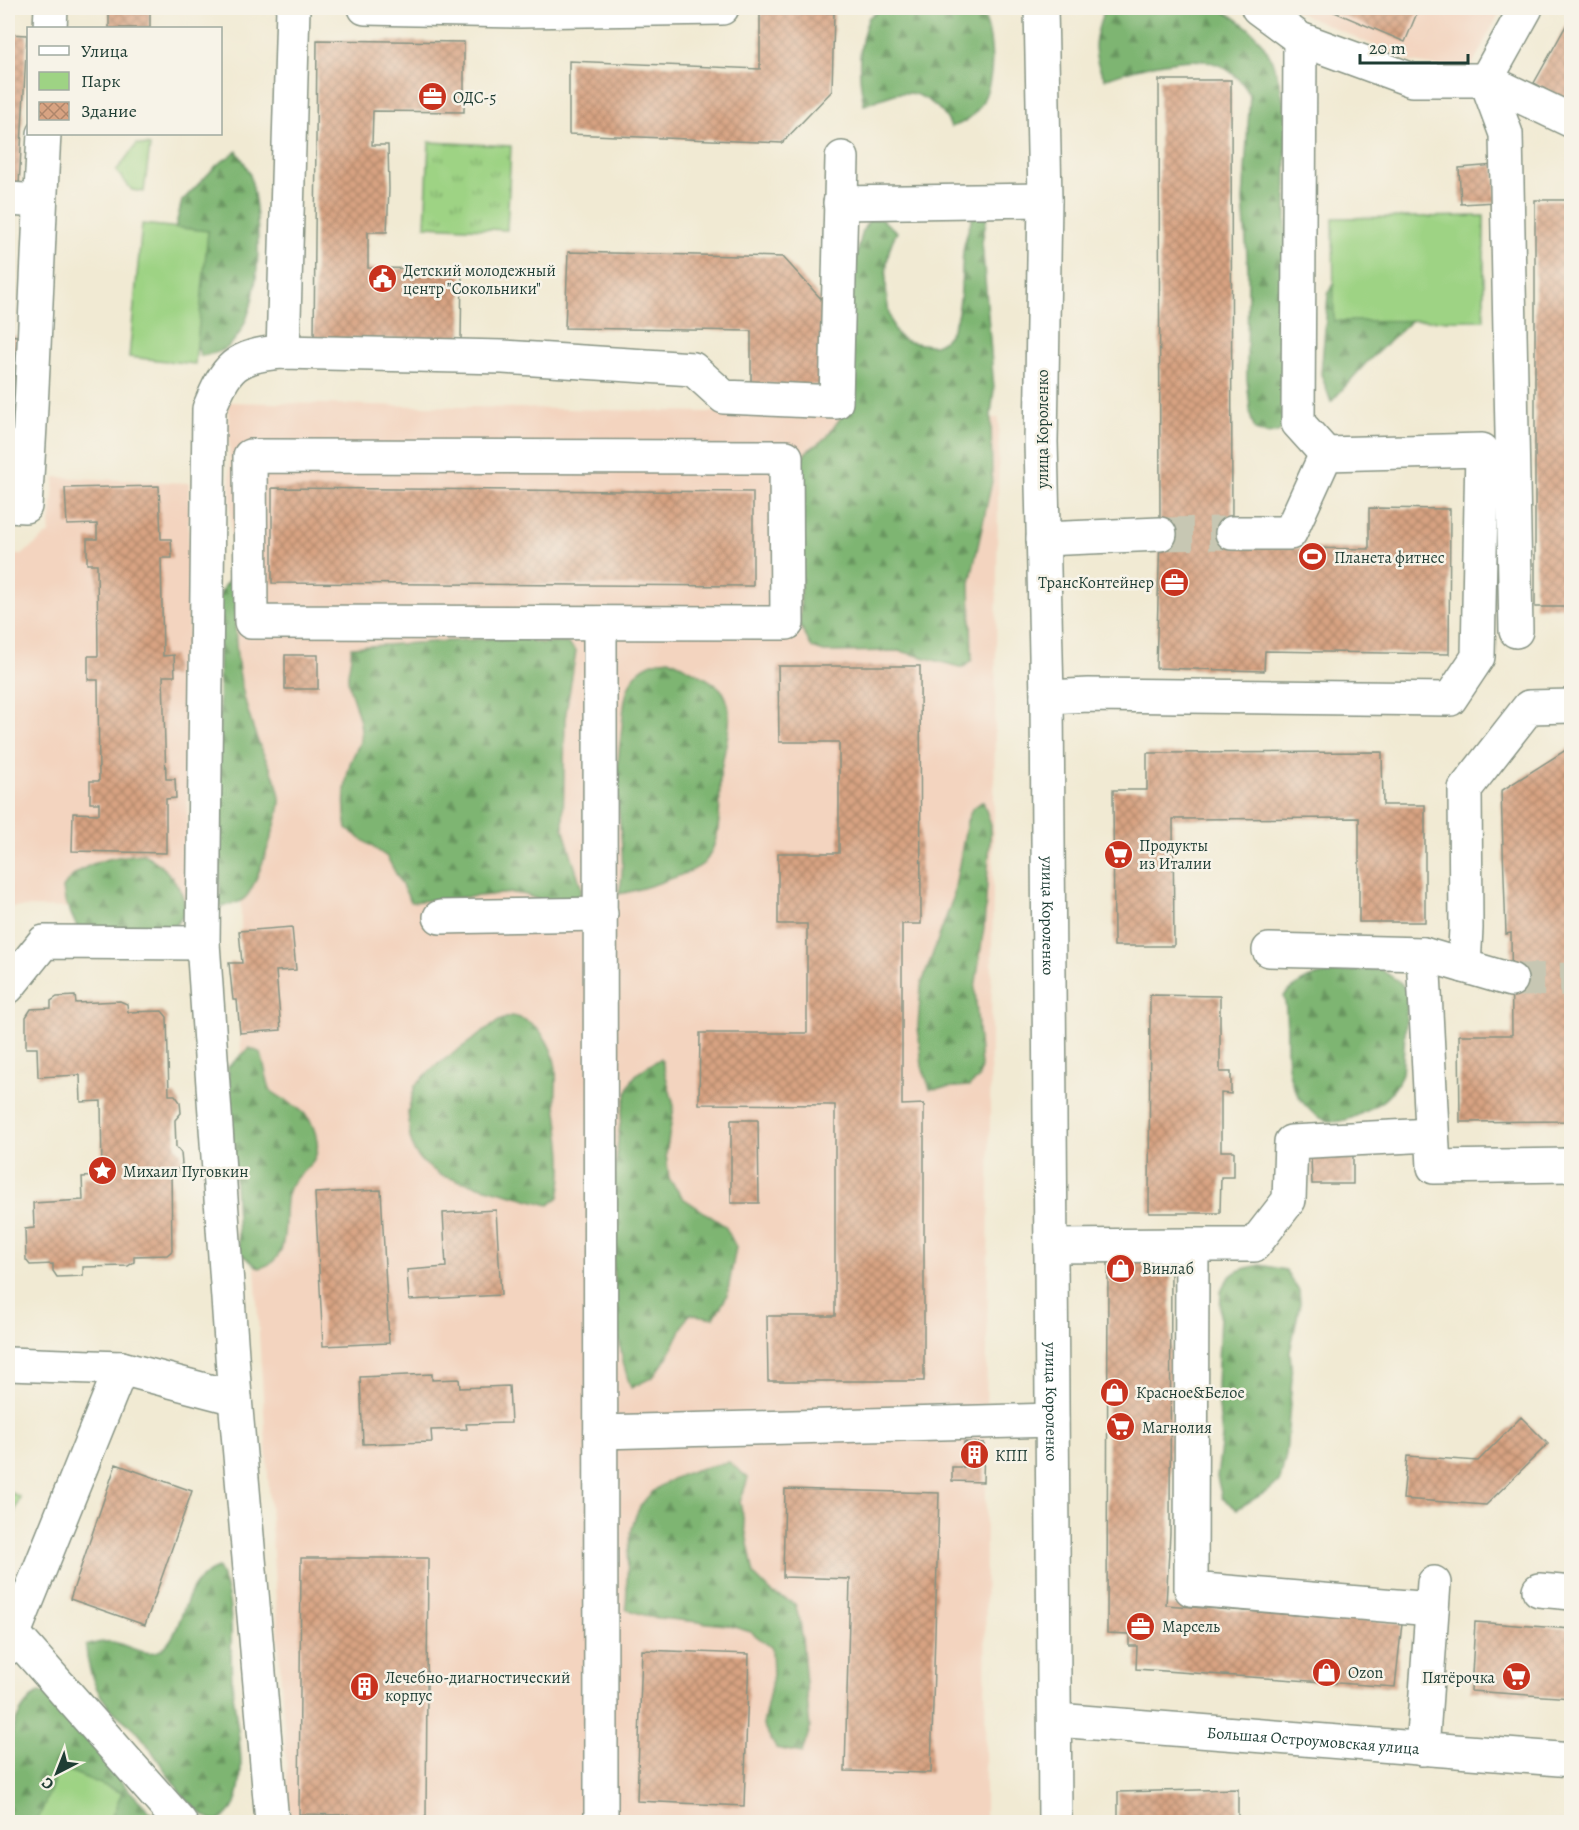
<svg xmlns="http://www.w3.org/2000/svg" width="1579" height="1830" font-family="Alegreya,serif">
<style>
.built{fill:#f3d4bf}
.grass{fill:url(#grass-tufts);stroke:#5e885c;stroke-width:1.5}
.forest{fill:url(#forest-firs);stroke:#4e7953;stroke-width:1.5}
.park{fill:#9ed384;stroke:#5e885c;stroke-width:1.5}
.building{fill:url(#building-cross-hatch)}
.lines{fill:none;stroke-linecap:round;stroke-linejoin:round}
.minor-tunnel{stroke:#c7c7b3;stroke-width:33;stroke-dasharray:33 16;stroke-linecap:butt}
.minor-casing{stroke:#889484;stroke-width:36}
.minor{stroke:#fff;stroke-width:33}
.labels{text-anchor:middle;stroke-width:5;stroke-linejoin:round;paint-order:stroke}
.poi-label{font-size:16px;fill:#1f3d34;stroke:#f7f3e8;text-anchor:start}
.street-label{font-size:16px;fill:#1f3d34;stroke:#f7f3e8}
</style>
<defs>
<pattern id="grass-tufts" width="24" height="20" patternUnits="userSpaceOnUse" patternTransform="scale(1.5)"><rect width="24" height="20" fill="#9ed384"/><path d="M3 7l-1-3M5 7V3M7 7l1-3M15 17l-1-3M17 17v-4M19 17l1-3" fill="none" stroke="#80ac6d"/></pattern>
<pattern id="forest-firs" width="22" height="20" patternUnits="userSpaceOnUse" patternTransform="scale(1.5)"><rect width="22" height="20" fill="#7eb572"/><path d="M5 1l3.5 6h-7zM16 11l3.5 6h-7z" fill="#67945e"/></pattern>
<pattern id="building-cross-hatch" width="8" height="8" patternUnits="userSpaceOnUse" patternTransform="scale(1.5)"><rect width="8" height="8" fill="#d8a382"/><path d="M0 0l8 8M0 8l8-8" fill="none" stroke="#af866b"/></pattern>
</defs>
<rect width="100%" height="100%" fill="#f7f3e8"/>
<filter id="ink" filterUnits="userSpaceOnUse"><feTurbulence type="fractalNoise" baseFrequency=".0167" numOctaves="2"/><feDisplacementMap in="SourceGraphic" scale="12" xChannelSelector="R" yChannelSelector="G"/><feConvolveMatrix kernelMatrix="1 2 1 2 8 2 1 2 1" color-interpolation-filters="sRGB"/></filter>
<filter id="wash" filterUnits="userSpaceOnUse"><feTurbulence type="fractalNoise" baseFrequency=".008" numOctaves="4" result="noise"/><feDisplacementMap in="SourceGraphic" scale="24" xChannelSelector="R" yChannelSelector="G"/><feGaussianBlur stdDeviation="1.35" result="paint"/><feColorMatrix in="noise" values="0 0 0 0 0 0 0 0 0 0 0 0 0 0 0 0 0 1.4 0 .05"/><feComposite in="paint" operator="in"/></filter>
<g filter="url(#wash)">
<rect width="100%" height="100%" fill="#f1ead3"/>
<!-- built -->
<path class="built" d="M1289,8H1502L1469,71L1411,62Z
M228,402L999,418L986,1421L985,1822H290L240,1033L237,1000H233L229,963L242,962Z
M55,477L189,483L187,909L8,907V555H22L49,533Z"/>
<!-- grass -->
<path class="grass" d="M429,142L511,146L507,230L425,226Z"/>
<!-- forest -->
<path class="forest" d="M884,8H981C998,45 999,115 951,127C944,109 921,90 900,93C888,95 875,101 864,105C858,75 857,46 869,17Z
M1105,8C1123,8 1206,4 1217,8C1268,32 1277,64 1286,115V421L1279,432L1267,434L1255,430L1251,418L1247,379L1248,269L1243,201L1250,95C1227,54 1193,57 1153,65C1136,69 1121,72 1105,79C1089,53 1095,35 1105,8Z
M237,151C241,158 248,167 250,175C262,220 265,315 227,348C221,353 209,354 201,356L192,335L173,236L182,201L217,165Z
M987,216L982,242L994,389L991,415L992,481L970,583L972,660L963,668L900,651L824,652L812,648L800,625L802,511L806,486L800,462L806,452L827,437L841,417L851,278L863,230L869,220L881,219L897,232C882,254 883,311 897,334C903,342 913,343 922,344C926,344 932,346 935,345C966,335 960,276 963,253C964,241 969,229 972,217Z
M1338,271L1418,314L1366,363L1331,402L1321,374L1328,295Z
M232,577H241C229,631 238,687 257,739C264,759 278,777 280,799C281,813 256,888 245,898C239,904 228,905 220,907L219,597L224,586Z
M516,637L541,643H567L576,651L565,719L563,828L582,890L575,901L549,904L526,895L513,893L411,902L387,857L347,829C343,808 344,785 350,764C353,755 359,747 361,738C363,718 350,699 348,679C347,668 353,659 351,647Z
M669,659C680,664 717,682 723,692C738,716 722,753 720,778C719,797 721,816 717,834C715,844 711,855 704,863C694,873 634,892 618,894C628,871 618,816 617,790C616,768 620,747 622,726C625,691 628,664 669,659Z
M983,801L991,825L984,927L975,989L981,1066L979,1078L969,1086L930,1089L922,1066L918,1026L921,986L953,898L967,821L972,809Z
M143,854C161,862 189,890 184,913C181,921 175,926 168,931L78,929L65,901L63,888C79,862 114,856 143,854Z
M1380,969L1401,983L1408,994L1402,1073C1394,1097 1378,1105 1356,1116C1341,1123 1327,1125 1313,1113C1274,1079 1293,1040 1284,996C1312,967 1343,973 1380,969Z
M511,1016C537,1019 552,1043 556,1068C557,1080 555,1092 556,1105C560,1136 566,1165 559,1197L549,1205L442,1176L421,1161L414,1151L410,1137L408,1111L415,1086L434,1067L499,1021Z
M250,1048L261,1053L270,1090C292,1107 312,1108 317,1141C321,1169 293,1170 287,1194C281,1220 294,1260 259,1268L239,1252L228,1067Z
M661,1058L674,1106L666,1154L669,1179L683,1198L725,1226L736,1247L727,1296L714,1318L689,1314L667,1358L653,1377L631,1388C622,1364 618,1338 615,1312C612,1269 610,1107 635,1076C641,1069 654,1063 661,1058Z
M1260,1265L1285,1270L1299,1291L1300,1303L1290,1352L1292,1377L1286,1455L1280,1480L1271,1489L1237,1509L1222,1498L1217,1477L1222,1438L1217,1387L1221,1292C1229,1271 1239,1269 1260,1265Z
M729,1462L748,1478L740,1502L754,1575L772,1593L795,1604L801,1627L810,1729L802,1753L776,1748L763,1725L773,1675L772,1648L751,1632L727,1625L650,1617L626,1609C628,1580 625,1532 640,1507C657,1478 698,1468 729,1462Z
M218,1568C237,1603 229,1642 232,1681C234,1720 249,1764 235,1804C231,1813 225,1818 216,1822C180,1805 164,1764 140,1735C132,1726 121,1719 112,1710C96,1694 87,1668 86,1646C95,1643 104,1641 113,1642C128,1645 148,1659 162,1649C187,1630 179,1581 218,1568Z
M40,1692L52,1696L123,1784L160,1822H8C8,1779 0,1716 40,1692Z"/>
<!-- park -->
<path class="park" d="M137,144L150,146L144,192L132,190L116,171Z
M1484,216V320L1334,321L1333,218Z
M142,224L208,231L195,364L129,357Z
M8,1491L20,1497L8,1530Z
M60,1767L122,1793L109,1822H37Z"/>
<g id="blocks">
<!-- building -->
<path class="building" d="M109,8H150V28H109Z
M1334,8H1419L1405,42L1332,11Z
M760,10L834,13L832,91L782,143L569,134V61L760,69Z
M1572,15V104L1534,83Z
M8,34L27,35L19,186L8,185Z
M317,40L464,42V112L373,111L372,145H388L389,189L387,232H368V268L462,269L461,340L314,338Z
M1159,80H1231L1232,547L1369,549V508L1450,509L1449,654L1265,651L1264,671L1156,668L1160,534Z
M1495,165L1496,202L1461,204L1459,168Z
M1535,200H1572V607H1535Z
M568,252L783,257L823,301L820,385L751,384V331L565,328Z
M8,335L17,336L9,482H8Z
M159,486L161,539H171L172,558H161L163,656L174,655L175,676H163L166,779H175L176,798L166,799V853L72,851L73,813L99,814V803H90V781H99L98,680H88V656H98L97,564H87V539H97V524L67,525L65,488Z
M272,488L753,492V586L272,583Z
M285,655H318V689H285Z
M778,666H920L921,924H902V1105L924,1104V1381H768L767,1316H835V1105L699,1104L700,1033H807V924H778V853H839V742H779Z
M1572,746V1121L1460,1122L1459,1035H1512L1511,933L1506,934L1501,791Z
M1382,752L1383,805H1425V922H1359V818L1173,819L1174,946H1114L1113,790H1147V753Z
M292,927L296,970L276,971L281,1030L240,1033L237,1000H233L229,963H242L239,931Z
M1150,995L1220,996V1072H1231V1094L1221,1093V1151H1234V1177H1221L1220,1213H1149Z
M75,996L76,1003L120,1001L127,1004L128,1012L162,1011L167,1017L169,1095H175L180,1102L181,1113L175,1120L176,1147L181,1153L182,1164L176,1171H171L172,1251L167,1255L134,1256V1262L128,1266L83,1267V1276L57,1277L53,1271V1264L30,1265L26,1260L25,1229L34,1228L33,1203L83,1200L82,1177L102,1176L101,1101L81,1102L80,1075L38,1077L37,1048H26V1017L31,1009L51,1008V1001L57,997Z
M731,1120H758L759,1203H731Z
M1353,1155V1184H1312L1311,1156Z
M381,1190L389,1343L323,1346L315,1193Z
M496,1210L501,1295L409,1300L407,1270L446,1267L443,1213Z
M1171,1255L1170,1533L1166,1605L1402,1623L1395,1687L1136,1669L1137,1646H1129V1634L1107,1633L1108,1256Z
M432,1374V1380L459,1379L460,1388L509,1386L511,1423L466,1424L467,1429L431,1430L432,1442L363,1444L360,1377Z
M1521,1417L1548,1444L1486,1505L1403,1499L1407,1456L1478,1461Z
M964,1442L984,1443L983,1482L952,1481V1467H964Z
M116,1464L192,1491L145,1625L70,1599Z
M785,1489L939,1493L931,1773L845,1771L850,1579L783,1577Z
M301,1558H428L426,1817L299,1814Z
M1475,1622L1572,1629V1698L1471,1691Z
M642,1650L749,1654L744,1806L637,1801Z
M1238,1789V1822H1118V1792Z"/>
</g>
</g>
<g filter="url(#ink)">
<use href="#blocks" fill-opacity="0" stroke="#889484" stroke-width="1.5"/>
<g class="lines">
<!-- minor-tunnel -->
<path class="minor-tunnel" d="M1160,534L1232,533
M1511,980L1572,979"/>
<defs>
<g id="minor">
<path d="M365,8L519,11L722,8"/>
<path id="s1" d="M1041,8L1045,200L1041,442L1047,697L1055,1822"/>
<path d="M1258,8L1300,39L1412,80H1486L1506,134L1516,631"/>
<path d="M1526,8L1486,80L1572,121"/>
<path d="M50,28L51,8"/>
<path d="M1300,39L1298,423L1326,454"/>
<path d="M8,199L40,201"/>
<path d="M840,203L1045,200"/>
<path d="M283,352L293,8"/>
<path d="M250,456L786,457L787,623L251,622Z"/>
<path d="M8,505L25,506C34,382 37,258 44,134"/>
<path d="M1043,539L1160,534"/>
<path d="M600,623L601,1822"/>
<path d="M1047,697L1089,695L1450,699L1478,657L1482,450L1326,454L1290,533H1232"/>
<path d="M440,917L601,914"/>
<path d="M1269,950L1423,954L1511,980"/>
<path d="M1423,954L1434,1167L1572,1165"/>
<path d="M1464,966L1466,928L1465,789L1529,707L1572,706"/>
<path d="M8,987L44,942L203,943"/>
<path d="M1192,1245H1254L1289,1200L1291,1142L1432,1135"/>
<path d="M1051,1246L1192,1245L1191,1589L1432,1609"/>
<path d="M8,1364L121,1368L235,1398"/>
<path d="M601,1432L1052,1420"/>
<path d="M1539,1590L1572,1593"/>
<path d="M8,1631L13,1633L180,1822"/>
<path d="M8,1648L121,1368"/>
<path id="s2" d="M1056,1720L1572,1760"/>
<path d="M1422,1749L1434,1583"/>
<path d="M272,1822L235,1398L203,943L209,409C226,367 235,355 283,352L503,357L693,369L724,397L836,402L842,158"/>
</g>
</defs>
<!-- minor casing -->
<use href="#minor" class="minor-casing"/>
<!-- minor -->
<use href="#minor" class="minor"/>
</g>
</g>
<!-- icons -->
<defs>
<symbol id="office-disc" viewBox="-11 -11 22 22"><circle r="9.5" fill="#c8321e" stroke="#f7f3e8"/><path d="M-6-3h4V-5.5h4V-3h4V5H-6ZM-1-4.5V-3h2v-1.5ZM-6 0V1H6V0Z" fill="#fff"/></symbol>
<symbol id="civic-disc" viewBox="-11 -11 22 22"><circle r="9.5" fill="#c8321e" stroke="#f7f3e8"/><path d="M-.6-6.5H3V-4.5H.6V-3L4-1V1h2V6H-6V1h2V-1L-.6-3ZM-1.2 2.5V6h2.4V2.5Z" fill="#fff"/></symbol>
<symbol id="stadium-disc" viewBox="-11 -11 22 22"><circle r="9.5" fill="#c8321e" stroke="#f7f3e8"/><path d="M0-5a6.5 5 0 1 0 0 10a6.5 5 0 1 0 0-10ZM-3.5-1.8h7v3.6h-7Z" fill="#fff"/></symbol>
<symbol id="supermarket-disc" viewBox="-11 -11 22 22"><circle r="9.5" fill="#c8321e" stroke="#f7f3e8"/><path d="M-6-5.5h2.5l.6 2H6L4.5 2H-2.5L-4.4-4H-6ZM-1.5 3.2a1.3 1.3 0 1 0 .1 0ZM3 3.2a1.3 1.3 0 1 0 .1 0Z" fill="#fff"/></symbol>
<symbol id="sight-disc" viewBox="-11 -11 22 22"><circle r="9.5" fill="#c8321e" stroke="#f7f3e8"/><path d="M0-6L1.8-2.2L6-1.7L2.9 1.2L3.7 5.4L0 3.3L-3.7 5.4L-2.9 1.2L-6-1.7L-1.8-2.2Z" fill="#fff"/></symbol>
<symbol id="shop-disc" viewBox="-11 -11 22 22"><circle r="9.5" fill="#c8321e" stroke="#f7f3e8"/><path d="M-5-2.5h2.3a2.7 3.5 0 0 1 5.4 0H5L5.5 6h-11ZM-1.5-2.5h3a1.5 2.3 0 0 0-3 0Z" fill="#fff"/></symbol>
<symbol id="building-disc" viewBox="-11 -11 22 22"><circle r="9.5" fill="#c8321e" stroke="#f7f3e8"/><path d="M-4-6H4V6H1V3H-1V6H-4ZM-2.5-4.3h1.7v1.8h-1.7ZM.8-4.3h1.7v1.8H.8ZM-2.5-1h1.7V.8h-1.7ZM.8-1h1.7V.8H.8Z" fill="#fff"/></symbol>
</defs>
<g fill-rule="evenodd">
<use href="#office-disc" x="416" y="80" width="33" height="33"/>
<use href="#civic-disc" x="366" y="262" width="33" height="33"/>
<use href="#stadium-disc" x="1296" y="540" width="33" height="33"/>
<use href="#office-disc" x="1158" y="566" width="33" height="33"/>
<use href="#supermarket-disc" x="1102" y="838" width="33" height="33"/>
<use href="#sight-disc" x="86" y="1154" width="33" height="33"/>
<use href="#shop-disc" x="1104" y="1252" width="33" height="33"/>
<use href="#shop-disc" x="1098" y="1376" width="33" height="33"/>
<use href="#supermarket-disc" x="1104" y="1410" width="33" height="33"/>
<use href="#building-disc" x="958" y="1438" width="33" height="33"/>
<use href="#office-disc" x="1124" y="1610" width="33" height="33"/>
<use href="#shop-disc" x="1310" y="1656" width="33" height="33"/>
<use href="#supermarket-disc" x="1500" y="1660" width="33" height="33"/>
<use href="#building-disc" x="348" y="1670" width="33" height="33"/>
</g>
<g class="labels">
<!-- poi labels -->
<g class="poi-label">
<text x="453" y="103">ОДС-5</text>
<text x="403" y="276">Детский молодежный<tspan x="403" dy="18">центр "Сокольники"</tspan></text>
<text x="1334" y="563">Планета фитнес</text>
<text x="1154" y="588" text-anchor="end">ТрансКонтейнер</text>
<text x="1139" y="851">Продукты<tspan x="1139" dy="18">из Италии</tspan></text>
<text x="123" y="1177">Михаил Пуговкин</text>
<text x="1142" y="1274">Винлаб</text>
<text x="1136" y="1398">Красное&amp;Белое</text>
<text x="1142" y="1433">Магнолия</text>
<text x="995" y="1461">КПП</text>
<text x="1162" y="1632">Марсель</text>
<text x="1348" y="1678">Ozon</text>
<text x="385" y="1683">Лечебно-диагностический<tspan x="385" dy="18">корпус</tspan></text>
<text x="1495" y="1683" text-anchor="end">Пятёрочка</text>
</g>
<!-- street labels -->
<g class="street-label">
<text transform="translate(1042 429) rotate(-90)" y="6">улица Короленко</text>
<text dy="6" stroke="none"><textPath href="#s1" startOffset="908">улица Короленко</textPath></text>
<text dy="6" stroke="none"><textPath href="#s1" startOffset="1394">улица Короленко</textPath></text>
<text dy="6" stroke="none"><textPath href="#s2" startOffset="258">Большая Остроумовская улица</textPath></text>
</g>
</g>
<!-- margin -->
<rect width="1579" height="1830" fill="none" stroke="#f7f3e8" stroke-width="30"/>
<!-- legend -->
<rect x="27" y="27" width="195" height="108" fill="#f7f3e8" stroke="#a1aaa0" stroke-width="1.5"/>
<rect x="39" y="46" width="30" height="9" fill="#ffffff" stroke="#a1aaa0" stroke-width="1.5"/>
<text x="81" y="57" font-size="18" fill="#1f3d34">Улица</text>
<rect x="39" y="72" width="30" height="18" fill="#9ed384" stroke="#a1aaa0" stroke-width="1.5"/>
<text x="81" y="87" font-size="18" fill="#1f3d34">Парк</text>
<rect x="39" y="102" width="30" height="18" fill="url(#building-cross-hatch)" stroke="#a1aaa0" stroke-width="1.5"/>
<text x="81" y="117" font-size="18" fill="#1f3d34">Здание</text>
<!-- north arrow -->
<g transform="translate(57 1773) rotate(222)" stroke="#f7f3e8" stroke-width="4.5" paint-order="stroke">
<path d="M0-4.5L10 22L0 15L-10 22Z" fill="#1f3d34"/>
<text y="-9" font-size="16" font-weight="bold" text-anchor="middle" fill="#1f3d34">С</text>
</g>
<!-- scale -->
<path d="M1360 54v9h108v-9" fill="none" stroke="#1f3d34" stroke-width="3"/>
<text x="1369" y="54" font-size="18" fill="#1f3d34" stroke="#f7f3e8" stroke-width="4.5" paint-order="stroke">20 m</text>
</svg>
